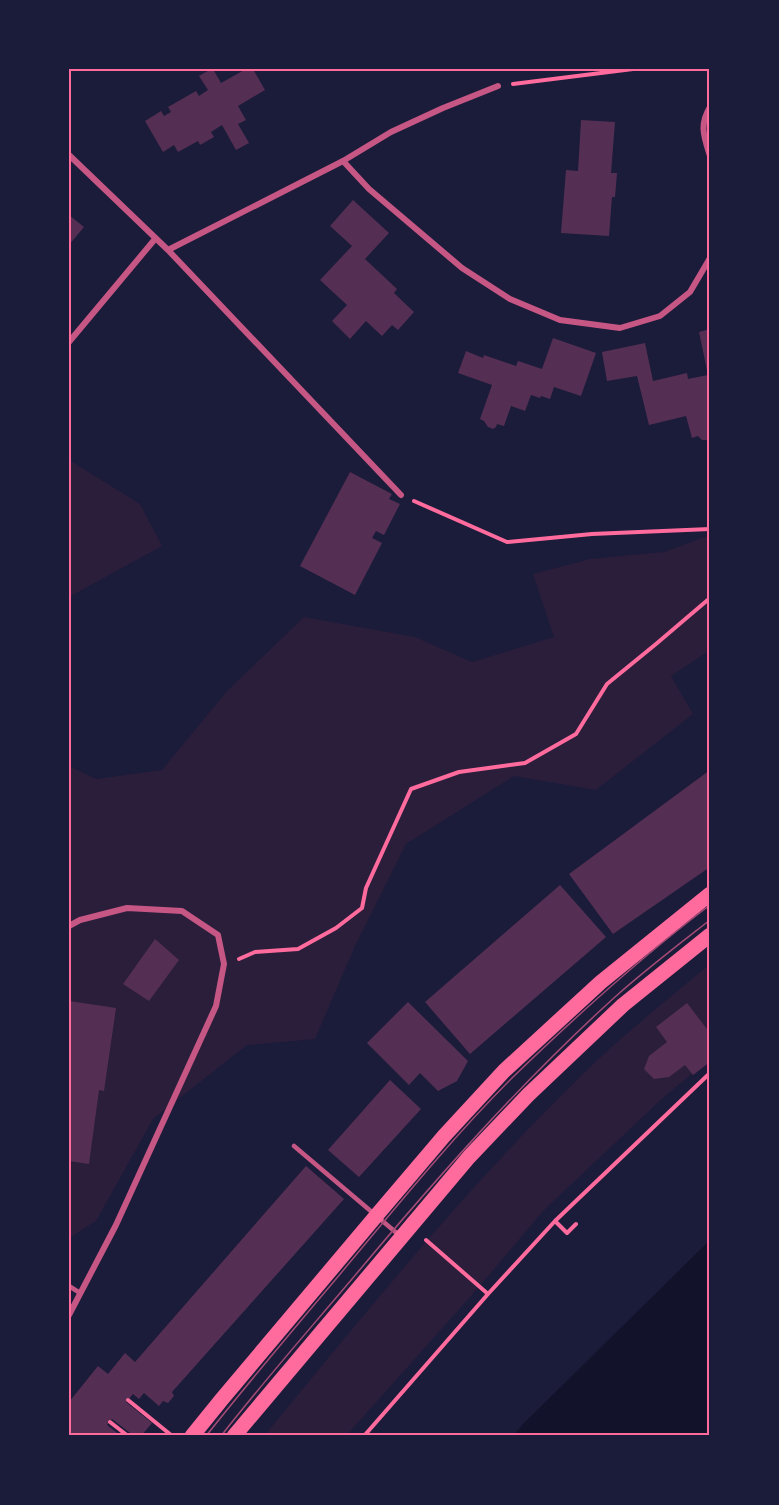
<svg xmlns="http://www.w3.org/2000/svg" width="779" height="1505" font-family="'Fira Sans Condensed',sans-serif">
<style>
.green{fill:#2a1e3b}
.water{fill:#12122b}
.building{fill:#542f53}
.lines{fill:none;stroke-linecap:round;stroke-linejoin:round}
.path{stroke:#ff6b9d;stroke-width:4}
.service{stroke:#c65784;stroke-width:4.5}
.minor{stroke:#c65784;stroke-width:6}
.primary{stroke:#ff6b9d;stroke-width:15}
.tram{stroke:#a44b75;stroke-width:1.5}
.neatline{fill:none;stroke:#ff6b9d;stroke-width:2}
</style>
<rect width="100%" height="100%" fill="#1b1b3a"/>
<!-- green -->
<path class="green" d="M69,460L140,504L162,546L69,597Z
M710,535V650L671,676L693,714L596,790L514,776L406,844L355,946L315,1039L247,1045L153,1119L96,1221L69,1238V766L96,779L162,770L227,691L304,617L415,637L472,662L554,637L533,574L590,559L664,552Z
M710,964V1059L665,1096L544,1210L479,1287L346,1436H264C367,1311 469,1184 586,1071C625,1033 668,999 710,964Z"/>
<!-- water -->
<path class="water" d="M710,1240V1436H513L523,1424Z"/>
<!-- building -->
<path class="building" d="M211,69H213L221,83L246,69H253L265,90L238,106L246,120L238,124L249,143L236,150L222,125L211,132L214,137L200,145L198,141L178,152L174,145L163,152L145,121L161,111L164,116L171,112L168,107L196,91L199,96L208,90L199,76Z
M581,120L615,122L611,173H617L615,197H612L609,236L561,233L566,170L578,171Z
M353,200L389,233L365,259L397,289L394,293L414,312L398,330L392,325L382,336L366,321L350,339L332,321L347,305L320,280L352,246L330,226Z
M69,215L84,227L69,245Z
M710,329V434L707,440H702L698,436L692,438L686,416L649,425L637,376L607,381L602,352L645,343L653,381L687,373L688,379L708,375L699,332Z
M553,338L596,353L581,396L554,387L550,399L541,396L540,398L531,395L525,411L511,406L504,426L497,424L496,427L493,429L488,427L484,421L480,419L492,385L458,373L466,351L483,358L484,355L516,366L518,361L542,369Z
M350,472L392,494L389,499L400,504L384,535L376,531L372,538L382,543L355,595L300,566Z
M710,770V867L613,934L569,874Z
M560,885L606,937L470,1054L425,1002Z
M155,939L179,960L149,1001L123,984Z
M69,1001L116,1008L104,1091L99,1090L89,1164L69,1161Z
M408,1002L468,1061L457,1081L438,1091L420,1073L409,1085L367,1043Z
M687,1003L710,1033V1062L693,1075L685,1065L669,1077L654,1079L644,1069L649,1056L667,1042L656,1027Z
M390,1080L421,1109L359,1177L328,1150Z
M306,1166L344,1199L172,1392L174,1396L168,1403L163,1401L159,1406L144,1393L139,1399L133,1394L128,1400L126,1402L152,1423L141,1436H134L112,1419L107,1425L121,1436H69V1402L98,1366L108,1374L125,1353L135,1362Z"/>
<g class="lines">
<!-- path -->
<path class="path" d="M513,84L633,69
M414,501L507,542L592,534L710,529
M239,959L255,952L298,949L336,928L362,908L366,888L411,789L459,772L525,763L576,734L607,684L656,644L710,598
M555,1221L567,1233L576,1224
M426,1240L488,1294
M128,1400L171,1435
M110,1422L128,1436
M364,1436L488,1294L555,1221L710,1073"/>
<!-- service -->
<path class="service" d="M294,1146L399,1235
M69,1286L80,1293"/>
<!-- minor -->
<path class="minor" d="M710,107C699,125 704,137 710,156
M69,155L168,250L401,495
M343,161L369,189L462,268L510,299L560,320L620,328L660,316L690,292L710,258
M168,250L343,161L391,132L443,108L498,86
M69,342L155,239
M69,926L80,920L127,908L182,911L218,935L224,964L216,1006L116,1225L69,1315"/>
<!-- primary -->
<path class="primary" d="M192,1436L222,1399L376,1216L444,1136L504,1071L601,982L710,894
M234,1436L469,1157L528,1095L623,1005L710,935"/>
<!-- tram -->
<path class="tram" d="M206,1436C248,1383 292,1331 336,1279C393,1211 449,1141 512,1078C575,1017 640,958 710,905
M221,1436C263,1382 308,1331 352,1279C434,1181 519,1084 615,997C645,970 678,945 710,920"/>
</g>
<!-- border -->
<rect width="779" height="1505" fill="none" stroke="#1b1b3a" stroke-width="141"/>
<rect x="70" y="70" width="638" height="1364" class="neatline"/>
</svg>
